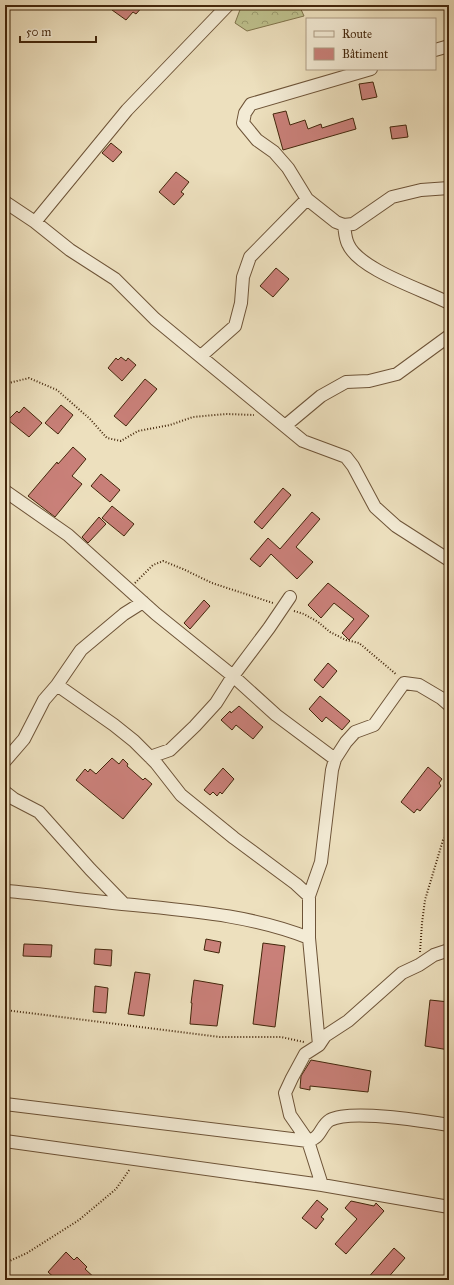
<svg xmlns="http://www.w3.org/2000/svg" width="454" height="1285" font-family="'IM FELL Great Primer',serif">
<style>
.forest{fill:url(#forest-crowns);stroke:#80744c}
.building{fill:#c98079;stroke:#43260b}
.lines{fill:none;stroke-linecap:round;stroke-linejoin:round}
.minor-casing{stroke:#6e5438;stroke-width:14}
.path{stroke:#43260b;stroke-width:2;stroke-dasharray:1 2;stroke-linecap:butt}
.minor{stroke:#f3ebd5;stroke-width:12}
</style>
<defs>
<pattern id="forest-crowns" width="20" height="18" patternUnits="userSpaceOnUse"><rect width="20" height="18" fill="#bec18d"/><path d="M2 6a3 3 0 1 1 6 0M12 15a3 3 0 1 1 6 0" fill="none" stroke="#9c9d71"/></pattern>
</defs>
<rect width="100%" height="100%" fill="#ede0be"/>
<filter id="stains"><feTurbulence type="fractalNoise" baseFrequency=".005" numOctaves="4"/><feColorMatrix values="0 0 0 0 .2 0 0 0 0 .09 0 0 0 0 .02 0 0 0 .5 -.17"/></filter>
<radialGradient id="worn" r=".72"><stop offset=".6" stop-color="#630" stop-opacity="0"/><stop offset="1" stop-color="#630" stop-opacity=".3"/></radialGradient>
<!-- forest -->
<path class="forest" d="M240,5H299L304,16L247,31L235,23L241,7Z"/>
<!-- building -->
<path class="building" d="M116,5H144L136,14L133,12L126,20L112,10Z
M373,82L377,97L362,100L359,84Z
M286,111L290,125L305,120L308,129L321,124L322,128L353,118L356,129L283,150L273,114Z
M406,125L408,137L392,139L390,127Z
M111,143L122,152L113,162L102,153Z
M176,172L189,182L181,192L184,194L174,205L159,192Z
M276,268L289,279L273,297L260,286Z
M121,357L126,361L128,358L136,365L122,381L108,368L116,358L118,360Z
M145,379L157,389L126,426L114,416Z
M61,405L73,415L58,434L45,423Z
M24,407L42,423L29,437L8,420L17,411L19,413Z
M73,447L86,459L72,476L82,484L55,517L28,496L57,462L58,464Z
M101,474L120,490L110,502L91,486Z
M283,488L291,495L262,529L254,522Z
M112,506L134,524L124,536L102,518Z
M312,512L320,519L296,547L313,562L297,579L271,554L260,567L250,559L268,538L280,549Z
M99,517L106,524L88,543L82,537Z
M328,583L369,616L349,640L342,633L354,619L334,603L321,618L308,605Z
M204,600L210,606L190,629L184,623Z
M328,663L337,671L323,688L314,680Z
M320,696L350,721L342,730L326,717L322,722L309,709Z
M239,706L263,727L253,739L236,725L232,730L221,720L230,711L231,713Z
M112,758L119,764L123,759L128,764L127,766L143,780L145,778L152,784L123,819L76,780L85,769L88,772L90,769L96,774Z
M428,767L442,779L439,783L441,786L420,811L417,809L414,813L401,802Z
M223,768L234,779L222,794L220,792L217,796L213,792L210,795L204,790Z
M206,939L221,942L219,953L204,950Z
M263,943L285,946L275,1027L253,1024Z
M24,944L52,945L51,957L23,956Z
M95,949L112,950L111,966L94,964Z
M135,972L150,974L144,1016L128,1014Z
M194,980L223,985L217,1026L190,1024L192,1003H191Z
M95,986L108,988L106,1013L93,1012Z
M430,1000L449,1002V1050L425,1046Z
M311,1060L371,1071L368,1092L310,1086V1090L300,1088L301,1076Z
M317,1200L328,1209L321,1217L324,1219L316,1229L302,1218Z
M351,1201L374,1206L376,1203L384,1211L346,1254L335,1244L357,1219L345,1208Z
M394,1248L405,1258L386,1280H366Z
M66,1252L74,1260L77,1257L87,1267L85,1269L97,1280H57L48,1272Z"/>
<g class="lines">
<defs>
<path id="minor" d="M435,50L449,46
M371,69L251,104L245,113L243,123L257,140L274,152L288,168L307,199L336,222L344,225L353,224L392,197L421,190L449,188
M5,202L35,222L70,250L115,279L155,319L303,441L346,457L353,466L375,507L396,526L449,560
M35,222L127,110L228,5
M344,225C345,231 345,238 348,244C359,270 424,290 449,303
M201,356L235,326L241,303L243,277L250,257L307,199
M285,426L321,396L346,382L369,381L397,374L449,336
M5,491L68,535L156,614L233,676L276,715L335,759
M57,685L114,725L134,741L156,763L181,795L234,838L296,884L309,896
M150,757L170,750L195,726L216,703L233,676L269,628L290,597
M5,761L24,739L44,700L57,685L81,650L124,614L143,602
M5,792L14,799L39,812L90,869L124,904
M5,891C39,893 72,899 105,902C173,910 244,912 309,938
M319,1045L309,938V896L321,862L332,770L335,759L346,742L355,732L374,725L404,683L419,685L441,698L449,705
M5,1104L308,1141C310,1140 314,1139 316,1137C321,1133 323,1124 330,1120C351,1109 424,1121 449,1125
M5,1141L322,1185L449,1207
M322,1185L308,1141L290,1115L285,1093L292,1078L305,1054L319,1045L325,1036L348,1021L402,973L419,965L434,955L449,950"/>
</defs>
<!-- minor casing -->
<use href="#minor" class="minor-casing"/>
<!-- path -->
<path class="path" d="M5,384L29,378L57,390L90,419L107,438L121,441L138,431L170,425L193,417L226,414L254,415
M135,583L153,565L163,561L183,569L212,583L273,603
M294,611L304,614L318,622L330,632L346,640L359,643L397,675
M420,952L422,923L425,900L443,840L449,833
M5,1010L220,1037H281L304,1042
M5,1263L27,1253L79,1220L116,1189L130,1169"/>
<!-- minor -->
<use href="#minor" class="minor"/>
</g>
<!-- margin -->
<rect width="454" height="1285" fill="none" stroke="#ede0be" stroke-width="20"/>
<rect x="6" y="6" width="442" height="1273" fill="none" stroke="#43260b" stroke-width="2"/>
<rect x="10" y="10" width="434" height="1265" fill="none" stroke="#43260b"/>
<!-- legend -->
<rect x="306" y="18" width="130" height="52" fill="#f3ebd5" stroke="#ad9c84"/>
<rect x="314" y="31" width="20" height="6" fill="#f3ebd5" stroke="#ad9c84"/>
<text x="342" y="38" font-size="12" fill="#43260b">Route</text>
<rect x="314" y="48" width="20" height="12" fill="#c98079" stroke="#ad9c84"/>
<text x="342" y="58" font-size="12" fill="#43260b">Bâtiment</text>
<!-- scale -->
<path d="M20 36v6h76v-6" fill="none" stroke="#43260b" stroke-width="2"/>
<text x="26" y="36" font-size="12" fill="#43260b" stroke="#f3ebd5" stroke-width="3" paint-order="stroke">50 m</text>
<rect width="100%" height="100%" filter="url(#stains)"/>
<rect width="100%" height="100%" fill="url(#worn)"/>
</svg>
